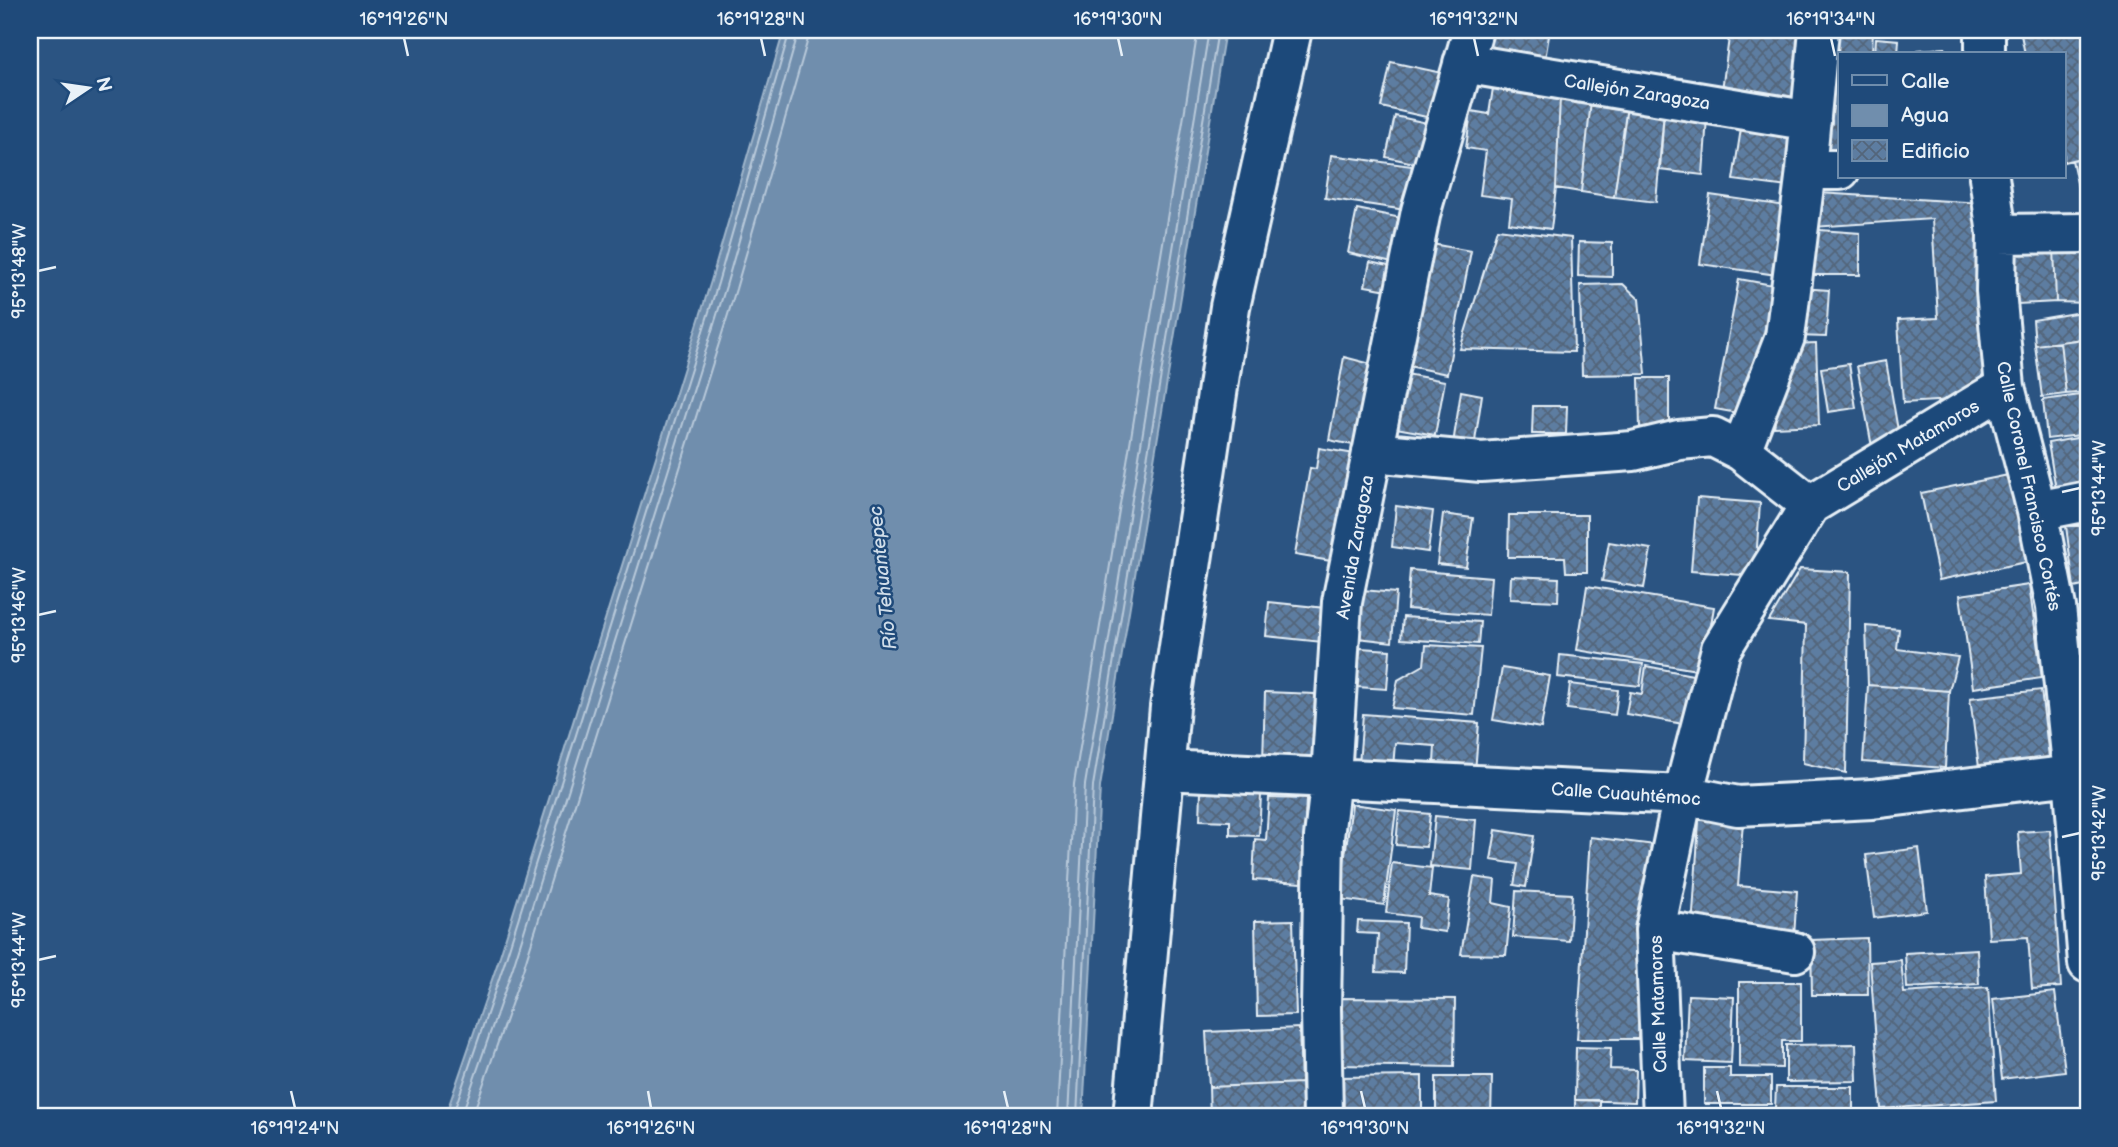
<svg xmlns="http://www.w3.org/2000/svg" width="2118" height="1147" font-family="'Balsamiq Sans',sans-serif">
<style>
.water{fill:#708ead;stroke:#a0b6cb;stroke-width:2}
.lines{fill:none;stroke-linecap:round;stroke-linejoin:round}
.shore{stroke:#b8c9da;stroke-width:2}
.building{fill:url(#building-cross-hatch);stroke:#e8f1f8;stroke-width:2}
.minor-casing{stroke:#e8f1f8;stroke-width:44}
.minor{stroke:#1f4a7a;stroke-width:38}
.ticks{fill:none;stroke:#e8f1f8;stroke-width:2.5}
.labels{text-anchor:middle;stroke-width:5;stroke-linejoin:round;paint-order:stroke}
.street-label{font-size:18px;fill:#e8f1f8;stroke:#1f4a7a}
.water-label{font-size:19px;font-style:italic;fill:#d0dde9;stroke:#1f4a7a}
.neatline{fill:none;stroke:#e8f1f8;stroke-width:2.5}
.ticks-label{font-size:18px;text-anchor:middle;fill:#e8f1f8}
</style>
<defs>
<pattern id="building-cross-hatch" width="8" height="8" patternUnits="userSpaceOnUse" patternTransform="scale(1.75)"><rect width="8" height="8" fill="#5d7da1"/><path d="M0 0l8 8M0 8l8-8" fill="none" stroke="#53657a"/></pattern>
</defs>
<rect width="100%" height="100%" fill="#2b5482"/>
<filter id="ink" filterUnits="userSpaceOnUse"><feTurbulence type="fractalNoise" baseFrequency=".0143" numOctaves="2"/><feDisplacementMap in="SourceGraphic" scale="14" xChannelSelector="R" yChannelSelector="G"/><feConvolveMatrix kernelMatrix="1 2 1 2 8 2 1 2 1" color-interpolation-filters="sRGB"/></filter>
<g filter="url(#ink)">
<!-- water -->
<path class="water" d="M784,30H1225L1100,787L1083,1117H445L498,962L711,281Z"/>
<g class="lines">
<!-- shore -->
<path class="shore" d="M452,1117L504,964L718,283L790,30
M461,1117L513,967L726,286L799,30
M472,1117L523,970L736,289L808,39L809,30
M1057,1117L1074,784L1198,30
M1068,1117L1085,785L1209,30
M1077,1117L1093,786L1218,30"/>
</g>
<!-- building -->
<path class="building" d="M1493,30H1550L1544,65L1488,56Z
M1730,30H1802L1792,108L1721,98Z
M1829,30H1873L1872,54H1840V162L1822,161Z
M2020,30H2088V156L2064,162V54H2025Z
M1876,38L1899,40L1898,54H1875Z
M1945,48V54H1918V50Z
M1391,62L1442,73L1431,118L1381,107Z
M1493,88L1560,97L1556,188L1551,229L1509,223L1512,199L1480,195L1486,151L1466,148L1471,111L1489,114Z
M1560,97L1591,101L1581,192L1556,188Z
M1591,101L1627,106L1614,197L1581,192Z
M1627,106L1664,111L1656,202L1614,197Z
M1664,111L1707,117L1703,175L1660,170Z
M1395,116L1427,123L1419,164L1386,157Z
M1742,122L1795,129L1788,187L1733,180Z
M1331,155L1412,166L1406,210L1325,198Z
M2088,158V192H2079L2072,160Z
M1819,193L1981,203L1986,398L1903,403L1898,320L1938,318L1932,219L1813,227Z
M1710,195L1787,206L1777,275L1700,264Z
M1357,209L1406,219L1397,264L1348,253Z
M1497,229L1571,238L1574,352L1460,349Z
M1806,229L1860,233V275H1799Z
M1579,242L1612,243V277L1578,276Z
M1432,244L1471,251L1447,374L1408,366Z
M2088,245V303L2056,302L2054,246Z
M2054,246L2056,302L2017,304L2015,248Z
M1370,262L1393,267L1388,290L1365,286Z
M1739,279L1773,285L1749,415L1715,409Z
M1623,284L1639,299L1646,374L1582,375L1580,285Z
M1799,288L1829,290L1826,337L1796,336Z
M2088,311V338L2086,339L2081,312Z
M2081,312L2086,339L2035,345L2033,320Z
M2088,338V392L2066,394L2060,342Z
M2060,342L2066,394L2042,397L2035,345Z
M1816,343L1819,425L1774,427L1790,344Z
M1344,357L1371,364L1353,445L1329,440Z
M1886,361L1900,442L1872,447L1857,366Z
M1849,364L1856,408L1828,412L1821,368Z
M1406,374L1445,381L1435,435L1396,428Z
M1639,378H1669V431H1640Z
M1461,391L1482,395L1474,448L1453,444Z
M2088,394V434L2047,439L2043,400Z
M1533,406H1567L1566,434H1532Z
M2088,436V496L2058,501L2048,443Z
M1319,448L1355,454L1337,562L1295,555L1310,468L1316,469Z
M2018,473L2036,560L1939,580L1921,493Z
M1697,498L1760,503L1755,576L1691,571Z
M1396,506L1433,511L1428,552L1392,547Z
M1443,514L1473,518L1466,567L1437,564Z
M1509,515H1587V572H1566L1565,557H1508Z
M2066,526H2088V585L2074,588Z
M1609,542L1651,549L1644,588L1602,581Z
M1800,569L1850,572L1846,773L1803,763L1806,625L1769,621Z
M1410,570L1491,577L1488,615L1407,609Z
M1511,576L1559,578L1558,601L1510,599Z
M2029,585L2042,678L1973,688L1960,595Z
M1587,586L1714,607L1703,671L1577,650Z
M1362,590L1396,593L1392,642L1358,638Z
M1269,602L1325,608L1322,642L1266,636Z
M2088,610V670H2086L2078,611Z
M1403,617L1480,622L1478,644L1401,639Z
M1866,626L1899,629L1897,649L1958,657L1949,691L1868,685Z
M1426,645L1481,648L1474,715L1392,708L1398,680L1424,665Z
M1360,648L1390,650L1387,689L1357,687Z
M1560,655L1643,664L1640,686L1558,677Z
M1646,666L1698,676L1689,725L1626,714L1630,692L1642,694Z
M1502,668L1550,676L1541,728L1493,720Z
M1570,684L1618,690L1615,715L1567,709Z
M1868,685L1949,691L1945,768L1863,762Z
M2041,690L2050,766L1980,775L1970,698Z
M1265,692L1315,694L1313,763L1263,762Z
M1363,714L1479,723L1474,784L1433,780L1435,746L1395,743L1392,780L1358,777Z
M1201,792L1261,795L1259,836L1230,835V821L1200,820Z
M1269,798L1306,799L1302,883L1253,880L1255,839L1266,840Z
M1352,804L1396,810L1384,905L1339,899Z
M1700,806L1744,809L1738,886L1797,891L1794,937L1692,929Z
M1399,811L1430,814L1426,847L1396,845Z
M1435,816L1476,820L1472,870L1430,866Z
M1496,830L1534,836L1526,887L1514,885L1518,864L1491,860Z
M2050,830L2061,987L2032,989L2028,937L1989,939L1985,877L2021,874L2018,832Z
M1590,837L1664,846L1644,924L1638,1039H1577Z
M1919,848L1927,911L1874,918L1866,855Z
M1392,863L1432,868L1429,896L1449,899L1445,932L1417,928L1418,917L1386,913Z
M1474,877L1495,880L1493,903L1511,907L1506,955L1461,954Z
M1516,891L1572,894L1569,941L1513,937Z
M1293,920L1296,1015L1257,1016L1255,921Z
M1358,921L1406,923L1404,973L1376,972L1378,934L1357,933Z
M1867,938L1868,995H1812L1811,940Z
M1977,949L1979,984L1907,988L1905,953Z
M1901,960L1904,993L1988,987L1996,1101L1881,1109L1870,962Z
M1739,982H1801V1041H1782V1068L1739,1067Z
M2055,992L2065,1071L2002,1079L1993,999Z
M1688,995L1734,997L1731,1063L1685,1061Z
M1339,998L1455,999L1454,1067L1338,1065Z
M1299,1028L1301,1083L1209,1087L1206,1032Z
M1856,1044L1857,1081L1786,1082V1045Z
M1576,1047L1611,1048L1610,1069L1636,1070L1635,1102L1575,1100Z
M1704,1068H1730V1077H1771V1104H1704Z
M1422,1076V1117H1335V1077Z
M1436,1077H1492L1491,1117H1436Z
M1301,1083L1303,1117H1210L1209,1087Z
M1776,1087H1853V1117H1755V1108H1775Z
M1575,1100H1600V1117H1575Z
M1920,1109L1978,1111L1977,1117H1920Z"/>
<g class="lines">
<defs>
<path id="minor" d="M1985,30V54
M1463,63L1811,121
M1806,170H1840
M1989,177L1997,234L1996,291L2005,387L2037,511L2056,607L2073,775L2088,963
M1997,234L2088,233
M1741,451L1785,337L1806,170L1819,30
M1372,452L1481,462L1633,451L1679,440L1713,437L1741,451L1810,505
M2037,511L2088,501
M1164,770L1683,795L1738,806L1872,799L2073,775L2088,776
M1655,930L1795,952
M1133,1117L1170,707L1230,307L1292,30
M1323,1117L1321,1009L1324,837L1331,777L1342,602L1421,211L1473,30
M1663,1117L1655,930L1683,795L1721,649L1810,505L2005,387"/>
</defs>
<!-- minor casing -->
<use href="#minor" class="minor-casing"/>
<!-- minor -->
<use href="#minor" class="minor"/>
</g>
</g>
<!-- ticks -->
<path class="ticks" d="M404,38L408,56M761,38L765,56M1118,38L1122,56M1474,38L1478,56M1831,38L1835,56M38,271L56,267M2062,492L2080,488M38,615L56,611M2062,837L2080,833M38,960L56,956M291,1091L295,1108M648,1091L651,1108M1004,1091L1008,1108M1361,1091L1365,1108M1717,1091L1721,1108"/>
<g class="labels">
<!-- street labels -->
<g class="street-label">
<text transform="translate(1637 92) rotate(9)" y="6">Callejón Zaragoza</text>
<text transform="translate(1908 446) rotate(-31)" y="6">Callejón Matamoros</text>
<text transform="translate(2029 486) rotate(78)" y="6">Calle Coronel Francisco Cortés</text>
<text transform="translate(1355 547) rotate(-80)" y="6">Avenida Zaragoza</text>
<text transform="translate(1626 794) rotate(4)" y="6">Calle Cuauhtémoc</text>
<text transform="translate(1658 1004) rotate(-92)" y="6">Calle Matamoros</text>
</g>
<!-- water labels -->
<g class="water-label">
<text transform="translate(882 578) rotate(-96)" y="7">Río Tehuantepec</text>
</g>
</g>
<!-- margin -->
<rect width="2118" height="1147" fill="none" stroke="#1f4a7a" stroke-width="77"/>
<!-- legend -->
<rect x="1838" y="52" width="228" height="126" fill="#1f4a7a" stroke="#6f8dac" stroke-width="2"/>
<rect x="1852" y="75" width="35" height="10" fill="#1f4a7a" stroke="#6f8dac" stroke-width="2"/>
<text x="1901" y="88" font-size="21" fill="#e8f1f8">Calle</text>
<rect x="1852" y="105" width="35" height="21" fill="#708ead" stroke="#6f8dac" stroke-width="2"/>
<text x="1901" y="122" font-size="21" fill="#e8f1f8">Agua</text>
<rect x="1852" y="140" width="35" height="21" fill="url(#building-cross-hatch)" stroke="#6f8dac" stroke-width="2"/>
<text x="1901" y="158" font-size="21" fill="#e8f1f8">Edificio</text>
<!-- north arrow -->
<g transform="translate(88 88) rotate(77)" stroke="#1f4a7a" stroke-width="5" paint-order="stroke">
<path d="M0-5L12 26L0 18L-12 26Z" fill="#e8f1f8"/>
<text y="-10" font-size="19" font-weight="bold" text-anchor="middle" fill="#e8f1f8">N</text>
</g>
<rect x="38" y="38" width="2042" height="1070" class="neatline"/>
<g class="ticks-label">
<text x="404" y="25">16°19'26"N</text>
<text x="761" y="25">16°19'28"N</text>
<text x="1118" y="25">16°19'30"N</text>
<text x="1474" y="25">16°19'32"N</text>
<text x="1831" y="25">16°19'34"N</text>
<text transform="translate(19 271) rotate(-90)" y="6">95°13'48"W</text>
<text transform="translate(2099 488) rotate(-90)" y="6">95°13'44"W</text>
<text transform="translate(19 615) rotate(-90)" y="6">95°13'46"W</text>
<text transform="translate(2099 833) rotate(-90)" y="6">95°13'42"W</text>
<text transform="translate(19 960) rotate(-90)" y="6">95°13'44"W</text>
<text x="295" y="1134">16°19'24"N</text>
<text x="651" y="1134">16°19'26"N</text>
<text x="1008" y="1134">16°19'28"N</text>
<text x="1365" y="1134">16°19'30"N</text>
<text x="1721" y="1134">16°19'32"N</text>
</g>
</svg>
